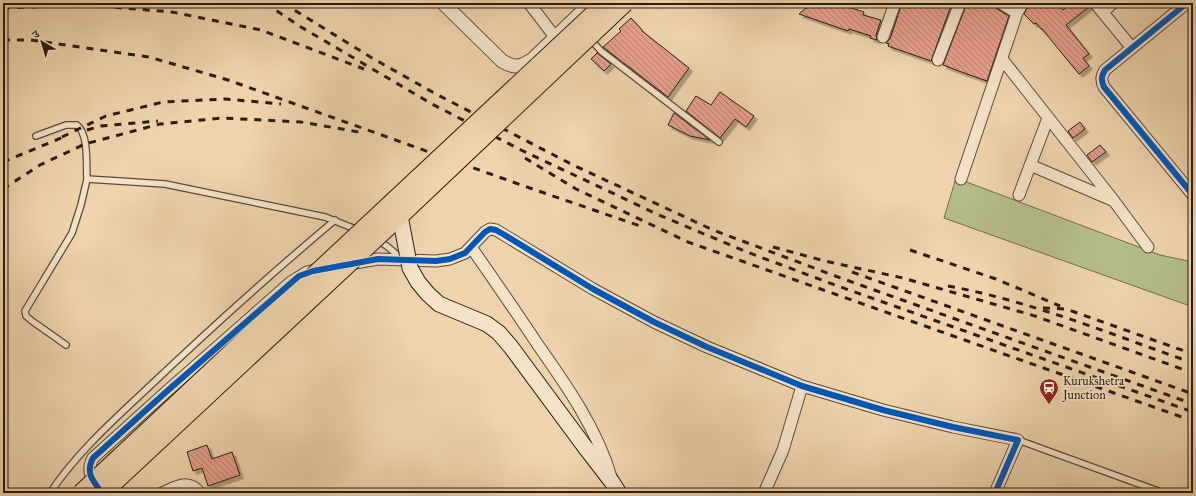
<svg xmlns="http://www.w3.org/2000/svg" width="1196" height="496" font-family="'IM FELL Great Primer','Noto Serif Devanagari',serif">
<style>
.green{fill:#b5bd8c;stroke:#6e6d4f}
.building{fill:url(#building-back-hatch);stroke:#271d12;filter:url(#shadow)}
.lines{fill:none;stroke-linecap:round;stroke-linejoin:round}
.service-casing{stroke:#594a38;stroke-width:8}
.minor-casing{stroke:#594a38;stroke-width:13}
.tertiary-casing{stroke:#594a38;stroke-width:15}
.secondary-casing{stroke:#271d12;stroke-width:17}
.service{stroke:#f4e2c9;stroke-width:5.5}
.minor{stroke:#f4e2c9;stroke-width:11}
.tertiary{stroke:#f4e2c9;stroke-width:13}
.secondary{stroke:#f4e2c9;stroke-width:15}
.rail{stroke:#271d12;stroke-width:3;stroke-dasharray:7 7;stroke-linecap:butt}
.secondary-bridge-casing{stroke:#271d12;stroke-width:17;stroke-linecap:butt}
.primary-bridge-casing{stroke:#271d12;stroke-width:19;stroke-linecap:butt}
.secondary-bridge{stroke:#f4e2c9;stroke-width:15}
.primary-bridge{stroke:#eed3ac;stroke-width:17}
.cycleway-casing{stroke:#f4e2c9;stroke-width:8}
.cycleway{stroke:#0057b8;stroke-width:6}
.labels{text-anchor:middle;stroke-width:3.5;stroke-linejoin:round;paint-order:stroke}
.poi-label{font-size:12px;fill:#271d12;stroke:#f4e2c9;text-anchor:start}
</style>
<defs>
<pattern id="building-back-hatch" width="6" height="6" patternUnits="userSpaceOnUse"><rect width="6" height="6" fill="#e69e8c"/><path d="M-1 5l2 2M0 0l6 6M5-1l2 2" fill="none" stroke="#ba8071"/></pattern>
<filter id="shadow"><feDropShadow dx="3.5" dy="3.5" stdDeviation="0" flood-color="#0004"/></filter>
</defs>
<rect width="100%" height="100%" fill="#eed3ac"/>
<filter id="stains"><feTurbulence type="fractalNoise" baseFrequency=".005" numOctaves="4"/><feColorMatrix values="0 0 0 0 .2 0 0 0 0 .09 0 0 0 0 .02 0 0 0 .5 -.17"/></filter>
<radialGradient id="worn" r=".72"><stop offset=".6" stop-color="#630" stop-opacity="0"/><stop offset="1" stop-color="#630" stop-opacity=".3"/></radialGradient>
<!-- green -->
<path class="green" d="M956,178L1160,255L1193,262V307L944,218Z"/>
<!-- building -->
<path class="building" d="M812,3H836L864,12L863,15L881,20L876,35L877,40L870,38L871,36L849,29L848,31L799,14Z
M902,3H952L931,61L888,46L889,44L886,43L890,39Z
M967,3H994L997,9L1009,16L987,81L967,74L943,65Z
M1030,3H1057L1063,10L1071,3H1088L1089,7L1066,25L1089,54L1083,58L1089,66L1079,74L1042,29H1041L1036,23L1034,24L1024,14Z
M631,18L642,30V31L689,68L668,97L603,47L621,31L619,29Z
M597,53L611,64L604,71L591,59Z
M720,92L754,116L746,127L735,119L720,138L686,111L696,96L711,105Z
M674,113L710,140L690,136L668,125Z
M1080,122L1085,129L1073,138L1068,131Z
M1100,145L1106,152L1092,162L1087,155Z
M207,445L212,459L232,452L240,475L208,486L202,468L193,471L187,452Z"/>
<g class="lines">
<defs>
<path id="service" d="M590,39L601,51L719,142
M36,136L66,125H77C89,135 86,164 87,179L165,184L325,217L358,230
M378,240L388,247L401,258
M66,345L32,321L26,316L25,311L72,233L81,205L87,179
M1018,440L1161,492
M3,492L5,493
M50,493C78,451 116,418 152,384C211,328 272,273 335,220"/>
<path id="minor" d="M529,3L555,37
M1001,3L1017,13
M1095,3L1132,48
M1187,3L1105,70C1101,77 1101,80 1104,87L1193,195
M1103,12L1113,3
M883,37L895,3
M1002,59L1114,201L1148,247
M938,60L960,3
M1030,165L1112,200
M961,179L1017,13L1023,3
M1019,195L1048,118
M471,247C494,280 516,312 538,345C567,386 597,429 611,477
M349,264L378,259L436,261L450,259L465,253L485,232L490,229L496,230L593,289L654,322L707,347L802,386L883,410L953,427L1018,440L995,493
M97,486C90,476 87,469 93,458L166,392L291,282L307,272L315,270
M162,493C176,487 188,478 200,493
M764,493L783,450L802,386"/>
<path id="tertiary" d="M443,3L502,61C516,69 521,67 533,59L591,3"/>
<path id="secondary" d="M585,447L612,482L619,493"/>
</defs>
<!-- service casing -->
<use href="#service" class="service-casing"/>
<!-- minor casing -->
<use href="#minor" class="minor-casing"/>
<!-- tertiary casing -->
<use href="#tertiary" class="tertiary-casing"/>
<!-- secondary casing -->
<use href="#secondary" class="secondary-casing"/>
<!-- service -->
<use href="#service" class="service"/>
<!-- minor -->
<use href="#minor" class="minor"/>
<!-- tertiary -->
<use href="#tertiary" class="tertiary"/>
<!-- secondary -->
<use href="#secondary" class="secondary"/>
<!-- rail -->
<path class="rail" d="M265,3L301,27L432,104L521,150L659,215L747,252L835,285L1193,412
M283,3L372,58L436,94L573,165L713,230L838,277L1193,404
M3,8L86,5L172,12L261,30L364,69
M3,40H31L149,57L228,80L524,186L643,227
M87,130L101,126L158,121
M62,137L106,116L163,102L225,99L281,104
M525,158L576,189L688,242L1193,421
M3,162L66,136
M3,189L40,165L85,144L160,124L223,118L301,122L359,132
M773,247L825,261L903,278L1035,316L1193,373
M910,250L996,279L1060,306
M852,272L1193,394
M948,286C1031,301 1113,335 1193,363
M1043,308L1066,309L1193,354"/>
<defs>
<path id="secondary-bridge" d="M400,216L410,268L418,282L428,294L439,304L487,324L499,333L511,347L585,447"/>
<path id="primary-bridge" d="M81,493L605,3
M103,493L400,216L625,3"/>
</defs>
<!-- secondary-bridge casing -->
<use href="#secondary-bridge" class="secondary-bridge-casing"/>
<!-- primary-bridge casing -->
<use href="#primary-bridge" class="primary-bridge-casing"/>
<!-- secondary-bridge -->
<use href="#secondary-bridge" class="secondary-bridge"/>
<!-- primary-bridge -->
<use href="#primary-bridge" class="primary-bridge"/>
<defs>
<path id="cycleway" d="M1187,3L1105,70C1101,77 1101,80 1104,87L1193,195
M102,493C93,481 85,473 93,458L166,392L299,276L313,271L378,259L436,261L450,259L465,253L485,232L490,229L496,230L503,234L593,289L654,322L707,347L802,386L883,410L953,427L1018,440L995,493"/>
</defs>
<!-- cycleway casing -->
<use href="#cycleway" class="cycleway-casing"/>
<!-- cycleway -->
<use href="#cycleway" class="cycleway"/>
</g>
<!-- icons -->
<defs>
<symbol id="station-pin" viewBox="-11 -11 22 30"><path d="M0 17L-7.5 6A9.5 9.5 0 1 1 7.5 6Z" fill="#8f2418" stroke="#f4e2c9"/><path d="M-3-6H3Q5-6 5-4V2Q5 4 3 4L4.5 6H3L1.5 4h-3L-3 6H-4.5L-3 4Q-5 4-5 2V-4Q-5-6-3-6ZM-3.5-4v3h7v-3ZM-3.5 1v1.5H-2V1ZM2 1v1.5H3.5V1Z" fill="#fff"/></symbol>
</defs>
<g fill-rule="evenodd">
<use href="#station-pin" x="1038" y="377" width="22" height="30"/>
</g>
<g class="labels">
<!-- poi labels -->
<g class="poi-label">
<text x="1063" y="385">Kurukshetra<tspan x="1063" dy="14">Junction</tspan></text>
</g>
</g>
<!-- margin -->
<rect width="1196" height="496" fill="none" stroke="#eed3ac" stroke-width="16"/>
<rect x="4" y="4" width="1188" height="488" fill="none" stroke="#271d12" stroke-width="2"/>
<rect x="8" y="8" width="1180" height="480" fill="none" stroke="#271d12"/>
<!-- north arrow -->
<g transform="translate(42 42) rotate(322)" stroke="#f4e2c9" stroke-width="3" paint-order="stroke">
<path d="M0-3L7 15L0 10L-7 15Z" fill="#271d12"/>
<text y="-6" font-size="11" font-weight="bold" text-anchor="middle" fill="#271d12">उ</text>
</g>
<rect width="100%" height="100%" filter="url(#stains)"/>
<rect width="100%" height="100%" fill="url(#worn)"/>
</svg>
